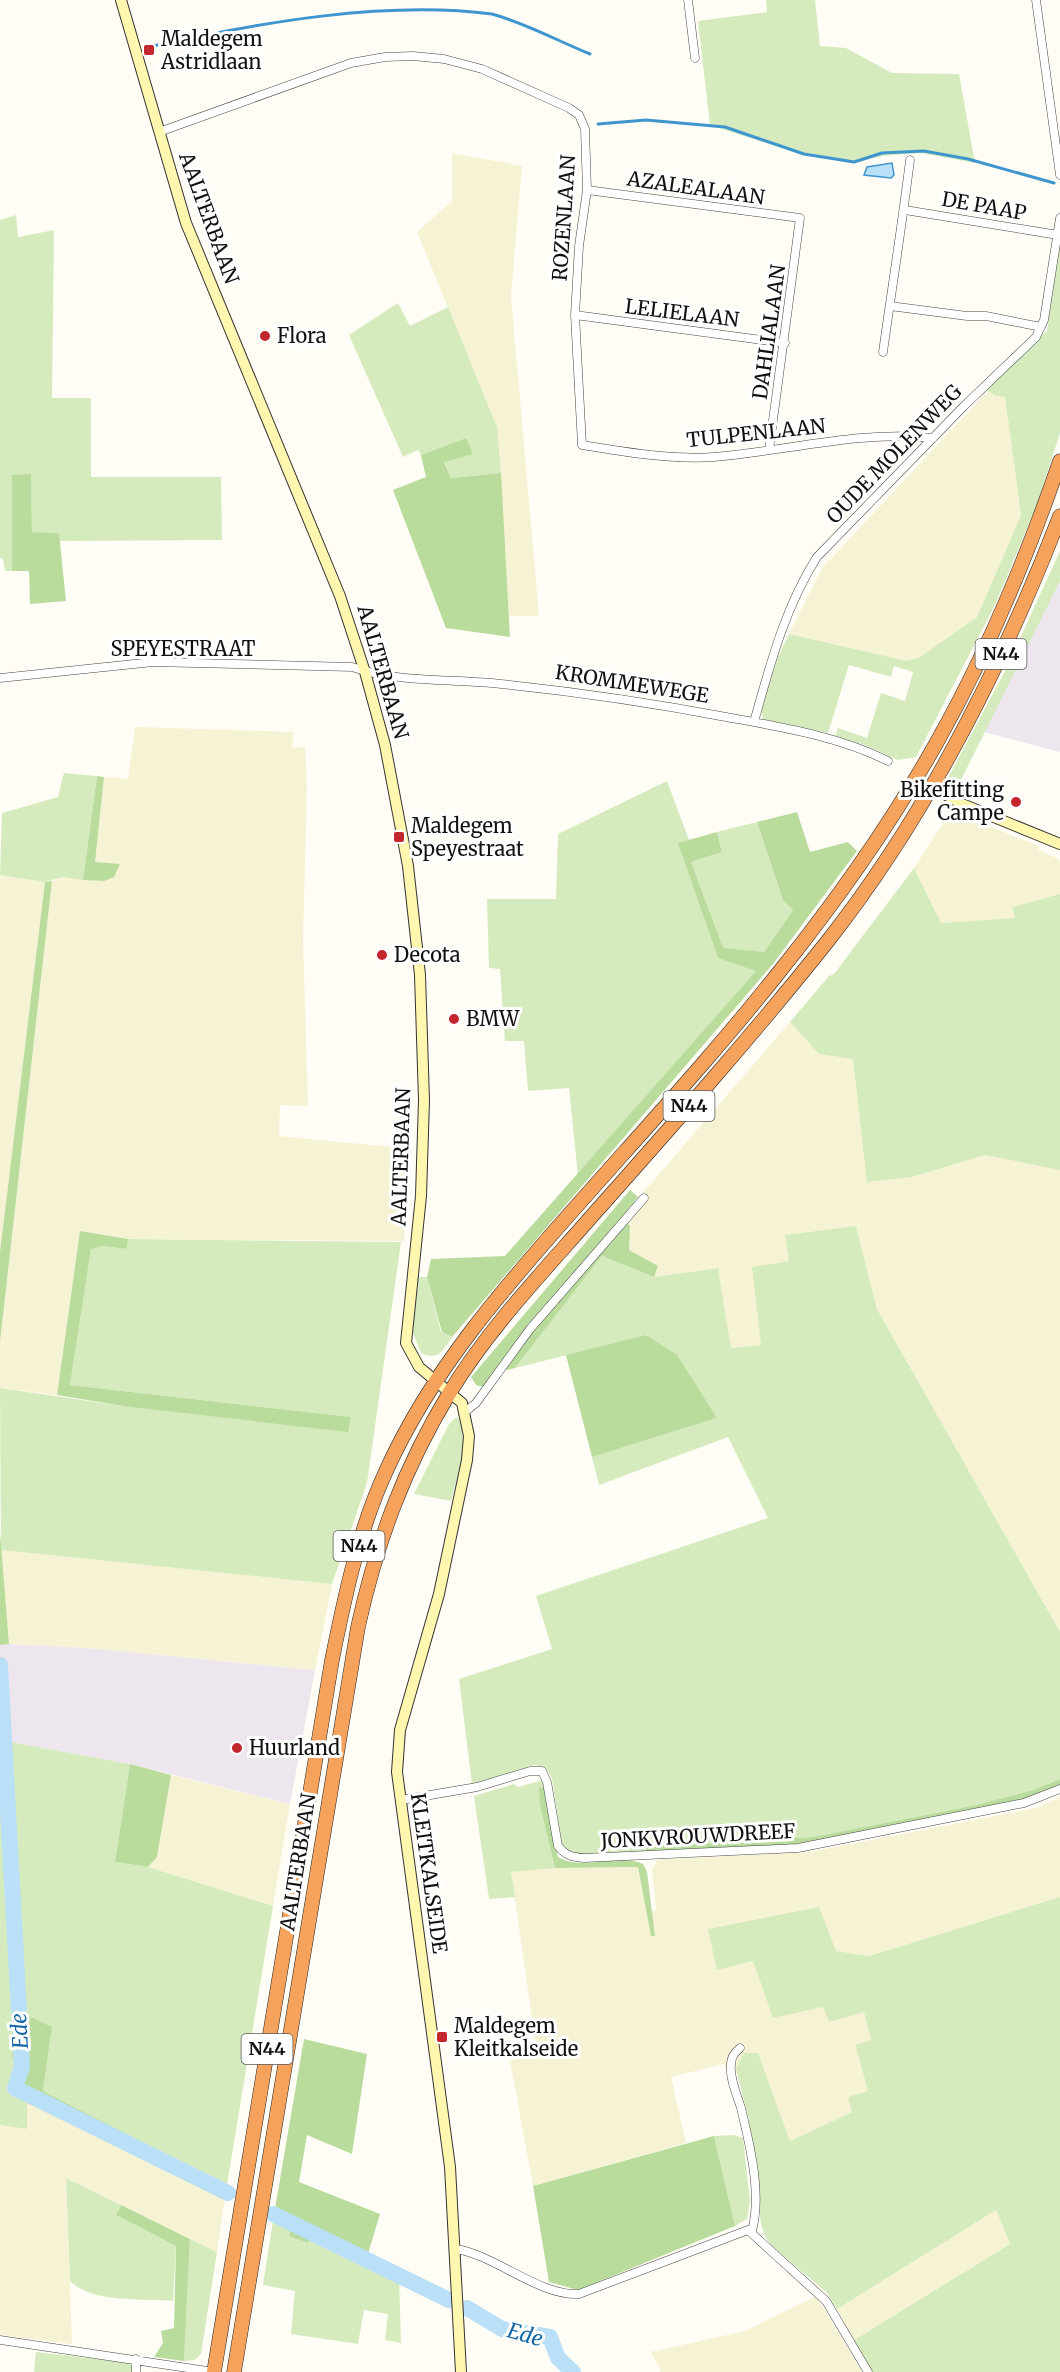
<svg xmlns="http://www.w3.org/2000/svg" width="1060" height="2372" font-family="Merriweather,serif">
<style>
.industrial{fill:#eee6ef}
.farmland{fill:#f6f3d4}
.green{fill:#d5ebbd}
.forest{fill:#b9dc9c}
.water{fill:#b9e0f7;stroke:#3f96cf;stroke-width:1.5}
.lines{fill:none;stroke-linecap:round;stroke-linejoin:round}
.stream{stroke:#3f96cf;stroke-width:3}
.river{stroke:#b9e0f7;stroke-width:16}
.street-casing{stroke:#444;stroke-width:9}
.secondary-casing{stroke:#333;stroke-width:12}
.highway-casing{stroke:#222;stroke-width:15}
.street{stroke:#fff;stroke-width:8}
.secondary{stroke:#fff6b0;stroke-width:10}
.highway{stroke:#f5a25d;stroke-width:14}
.poi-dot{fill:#c4262e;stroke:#fff;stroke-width:2}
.labels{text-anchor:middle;stroke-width:6;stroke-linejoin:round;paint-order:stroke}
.shield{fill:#fff;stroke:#585858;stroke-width:1.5}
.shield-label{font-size:18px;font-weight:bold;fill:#111}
.poi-label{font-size:20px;fill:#111;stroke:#fff;text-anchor:start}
.street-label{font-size:20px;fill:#111;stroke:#fff}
.water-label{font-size:21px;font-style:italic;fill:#1768a6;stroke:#fff}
</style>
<rect width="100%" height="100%" fill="#fffdf5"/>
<!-- industrial -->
<path class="industrial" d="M1060,581V752L984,732Z
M9,1644L88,1648L315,1670L290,1804L130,1764L0,1740V1645Z"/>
<!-- farmland -->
<path class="farmland" d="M452,153L522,166L511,296L539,616H509L497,427L417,232L452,201Z
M987,392L1005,396L1021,515L977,617L920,657L907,661L789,634L822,568Z
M135,727L294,732L292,748L305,747L307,784L303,939L308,1106L280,1105L279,1136L412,1149L404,1241L128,1239L80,1231L57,1395L0,1388V1342L52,881L63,877L104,881L120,864L95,862L104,777L128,779Z
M957,814L1039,846L1038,850L1057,858L1060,862V894L1012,907L1015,918L941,923L914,868L947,817Z
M0,875L45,882L0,1252Z
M790,1022L819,1054L853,1058L912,1177L985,1155L1060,1170V1632L877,1309L856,1226L789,1261L753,1267L761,1345L731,1348L718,1268L654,1277L657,1266L629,1250L630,1227L621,1218Z
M1,1550L332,1584L315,1670L88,1648L9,1644Z
M171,1775L290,1804L273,1906L148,1867L157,1857Z
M1060,1797V1897L869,1956L836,1951L753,1961L824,2007L829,2022L864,2012L871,2041L855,2046L868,2091L848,2097L852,2112L790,2141L758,2053H744L736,2069L727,2071L724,2064L671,2077L686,2143L533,2186L510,2061L537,2053L511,1872L541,1868L638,1867L651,1936L655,1935L651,1911L656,1910L652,1869L657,1860L798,1852L799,1854L1036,1808Z
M27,2098L225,2197L217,2252L66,2178L72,2344L0,2335V2125L27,2129Z
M996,2210L1010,2244L854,2340L837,2309Z
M816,2296L862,2372H661L651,2352L745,2331Z"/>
<!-- green -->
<path class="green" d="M766,0H815L820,46L846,48L892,73L959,74L975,163L921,153L882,156L855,163L803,155L710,125L698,21L767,12Z
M16,215L18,237L54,230L52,398H91V477H221L222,540L59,541V533L32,532L31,474L12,476V571H5L3,559L0,558V220Z
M1060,241V433L1037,504L995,605L916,757L898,760L865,745L835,736L838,728L867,738L881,693L905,701L913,672L894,666L891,677L849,665L828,733L763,719L761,711L778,657L789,634L907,661L920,657L977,617L1021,515L1005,397L996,396L984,389L1047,331Z
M398,303L410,326L448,307L497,427L501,473L451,478L444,461L466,438L421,455L418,450L403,457L349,335Z
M1060,551V581L959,784L948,778L1005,671Z
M64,773L97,776L83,880L63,877L45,882L0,875L2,813L58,797Z
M667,781L689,840L679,843L718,958L757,970L578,1176L569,1088L528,1091L524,1041H505L500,969L489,968L487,899H556L558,834Z
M757,822L783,900L793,910L764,952L723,949L691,862L722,852L717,832Z
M914,868L941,923L1015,918L1012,907L1060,894V1170L985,1155L912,1177L867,1182L853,1059L819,1054L790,1022L829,976L834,974Z
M856,1226L877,1309L1060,1632V1779L1033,1790L976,1805L813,1837L647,1847L646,1855C622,1855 581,1863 562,1845L552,1779C548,1769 545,1766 534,1765L472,1784L459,1679L552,1649L536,1596L768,1518L728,1437L599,1485L592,1457L717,1418L647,1335L515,1368L602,1256L654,1277L718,1268L731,1348L761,1345L752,1267L789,1261L785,1235Z
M128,1239L401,1242L367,1483L332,1584L1,1550L0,1388L123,1406L351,1417L70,1385L91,1248L102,1246L127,1249Z
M417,1277H427L441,1332L452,1337C443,1351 438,1361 421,1353L412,1330Z
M456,1417L461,1421L464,1451L451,1501L414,1494L449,1424Z
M0,1740L130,1764L115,1862L148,1867L273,1906L225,2197L176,2172L180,2162L43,2091L52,2027L18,2028L17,2044L11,2056L18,2061L15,2092L27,2098V2129L0,2125Z
M543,1780L544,1788L540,1787V1806L555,1868L511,1872L515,1897L489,1899L474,1796L514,1784L518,1787Z
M1060,1897V2372H872L854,2340L1010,2244L996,2210L837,2309L826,2292L771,2245L765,2236L761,2224L749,2120L736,2069L744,2053H758L790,2141L852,2112L848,2097L868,2091L855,2045L871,2040L864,2012L829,2022L823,2007L773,2018L753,1961L717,1970L708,1929L819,1907L836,1951L869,1956Z
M734,2135L743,2138L750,2201L747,2219L735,2226L714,2136Z
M66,2178L121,2205L116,2215L176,2246L173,2301C142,2298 94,2304 70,2281Z
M273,2220L292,2227L308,2243L312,2233L399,2277L401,2343L385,2340L388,2314L364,2310L358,2344L291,2334L295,2291L263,2285Z
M190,2239L217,2252L201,2354L195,2360L184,2361Z
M36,2352L131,2363L133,2372H34Z"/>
<!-- forest -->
<path class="forest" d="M466,438L473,454L444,462L451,478L501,473L510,637L446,628L393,490L426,477L421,455Z
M31,474L32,532L59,533L66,601L30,604L29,571H12V475Z
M97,776L104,777L95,862L120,864L114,877L104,881L83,880Z
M797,812L810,852L848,842L857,851L773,964L452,1337L442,1332L427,1277L431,1259L505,1256L756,971L718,958L678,843L717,832L722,852L691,862L723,948L764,952L793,910L783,900L757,822Z
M52,881L0,1342V1252L45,882Z
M630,1190L638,1197L621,1218L630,1226L629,1250L658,1266L654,1277L602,1256L515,1368L507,1370L499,1365L483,1387L476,1385L471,1377Z
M80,1231L128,1239L127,1249L102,1246L91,1249L70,1385L351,1417L348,1432L123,1406L57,1395Z
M646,1335L677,1355L717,1418L592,1457L566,1355Z
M0,1532L9,1644L0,1645Z
M130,1764L171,1775L157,1857L148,1867L115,1862Z
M1060,1779V1786L1024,1800L797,1845L646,1855L647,1847L813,1837L976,1805L1033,1790Z
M539,1787L544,1788L558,1857C584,1872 617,1852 643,1864L647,1872L655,1936H651L638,1867L555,1868L540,1806Z
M17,2014L26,2015L52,2027L43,2091L181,2162L176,2172L15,2092L18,2061L11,2056L17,2044L18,2028L14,2026Z
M304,2039L367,2054L352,2154L307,2135L299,2182L380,2214L366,2260L313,2233L308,2243L289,2236L292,2227L273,2220Z
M714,2136L735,2226L578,2290L549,2282L533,2186Z
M121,2205L190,2239L184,2361L154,2357L163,2343L161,2331L174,2328L176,2246L116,2215Z
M470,2306L504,2326L545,2331L551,2334L556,2339L560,2355L579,2372H567L552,2358L547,2339L500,2332L472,2314Z"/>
<!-- water -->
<path class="water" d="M892,163L894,175L891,178L864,175L867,167Z"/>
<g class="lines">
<!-- stream -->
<path class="stream" d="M153,46C258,23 385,0 492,14C525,23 558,41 590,54
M598,124L646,120L725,127L804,154L854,162L882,153L924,151L968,159L1054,183"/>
<!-- river -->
<path class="river" d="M0,1665L22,2066L15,2088L228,2193
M273,2214L449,2300
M467,2308L502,2329L550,2337L558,2358L573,2372"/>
<defs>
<path id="street" d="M688,0L695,58
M1036,0L1060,175
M159,132L351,63L385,57L413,56L444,59L482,69L569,108L579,115L585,129L587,190L579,246L575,315L582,445C626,452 670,460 714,457C787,451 860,430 933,438
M587,190L800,218L769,450
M905,210L1058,235
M890,306L967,316H986L1041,327
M575,315L785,343
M883,352C892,288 902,225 910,160
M0,678L153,662L352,667C395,682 446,679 492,683C571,691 648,702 726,717C781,727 838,736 888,761
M754,722C770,665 785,607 817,557L964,406L1036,337L1044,320L1060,218
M465,1412L476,1403L530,1329L644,1198
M401,1800L477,1787L530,1771H542L547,1782L558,1846C566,1856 572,1857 584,1858L798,1848L1024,1803L1060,1789
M740,2048C735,2052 731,2057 731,2064C729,2077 737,2095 741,2108C750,2146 762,2193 752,2231
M456,2249C497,2256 539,2296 579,2294L748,2230L826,2301L868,2372
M0,2340L214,2372
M136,2372V2359"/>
<path id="secondary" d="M121,0L186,223L340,596L365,672L385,745L408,866L420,975L424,1100L421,1196L406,1343L419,1367L462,1403L469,1436L467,1460L439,1594L400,1730L397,1772L450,2167L461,2372
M931,786L962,804L1060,844"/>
<path id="highway" d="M214,2372L332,1660C345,1595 359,1529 387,1469C432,1370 503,1289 574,1209C643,1131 715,1053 780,971C837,900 892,822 937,742C987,653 1027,557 1060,461
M234,2372L358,1627C377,1541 404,1468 450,1392C489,1328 543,1272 592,1216C672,1126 752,1036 827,942C927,815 1002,666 1060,516"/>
</defs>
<!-- street casing -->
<use href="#street" class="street-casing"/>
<!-- secondary casing -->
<use href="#secondary" class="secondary-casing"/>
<!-- highway casing -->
<use href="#highway" class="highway-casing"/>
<!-- street -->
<use href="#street" class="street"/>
<!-- secondary -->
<use href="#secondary" class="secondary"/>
<!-- highway -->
<use href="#highway" class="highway"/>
</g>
<!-- markers -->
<g class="poi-dot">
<rect x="143" y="44" width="12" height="12" rx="3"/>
<circle cx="265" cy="336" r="6"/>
<circle cx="1016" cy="802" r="6"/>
<rect x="393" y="831" width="12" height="12" rx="3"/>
<circle cx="382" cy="955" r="6"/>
<circle cx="454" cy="1019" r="6"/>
<circle cx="237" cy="1748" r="6"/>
<rect x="436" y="2031" width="12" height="12" rx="3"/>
</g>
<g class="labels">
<!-- shield labels -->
<g class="shield">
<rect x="975.5" y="639" width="51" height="30" rx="4.5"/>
<rect x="663.5" y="1091" width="51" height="30" rx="4.5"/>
<rect x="333.5" y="1531" width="51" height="30" rx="4.5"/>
<rect x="241.5" y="2034" width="51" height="30" rx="4.5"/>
</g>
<g class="shield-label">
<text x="1001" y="660">N44</text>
<text x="689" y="1112">N44</text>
<text x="359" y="1552">N44</text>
<text x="267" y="2055">N44</text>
</g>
<!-- poi labels -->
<g class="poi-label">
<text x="161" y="46">Maldegem<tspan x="161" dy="23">Astridlaan</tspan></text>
<text x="277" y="343">Flora</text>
<text x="1004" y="797" text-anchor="end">Bikefitting<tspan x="1004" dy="23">Campe</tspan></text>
<text x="411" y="833">Maldegem<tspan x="411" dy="23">Speyestraat</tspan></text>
<text x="394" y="962">Decota</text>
<text x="466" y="1026">BMW</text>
<text x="249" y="1755">Huurland</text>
<text x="454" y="2033">Maldegem<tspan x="454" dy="23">Kleitkalseide</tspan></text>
</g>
<!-- street labels -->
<g class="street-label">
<text transform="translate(696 188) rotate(8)" y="7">AZALEALAAN</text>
<text transform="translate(984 206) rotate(10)" y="7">DE PAAP</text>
<text transform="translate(209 218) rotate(70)" y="7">AALTERBAAN</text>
<text transform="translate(564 218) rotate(-86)" y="7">ROZENLAAN</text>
<text transform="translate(682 313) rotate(7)" y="7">LELIELAAN</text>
<text transform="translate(769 332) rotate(-82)" y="7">DAHLIALAAN</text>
<text transform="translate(756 433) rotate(-6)" y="7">TULPENLAAN</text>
<text transform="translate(894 454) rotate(-46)" y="7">OUDE MOLENWEG</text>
<text x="183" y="656">SPEYESTRAAT</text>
<text transform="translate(383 672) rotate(74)" y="7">AALTERBAAN</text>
<text transform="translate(632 684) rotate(9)" y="7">KROMMEWEGE</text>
<text transform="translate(401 1157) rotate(-88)" y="7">AALTERBAAN</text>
<text transform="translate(698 1836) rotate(-3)" y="7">JONKVROUWDREEF</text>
<text transform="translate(298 1862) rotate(-81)" y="7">AALTERBAAN</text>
<text transform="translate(429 1873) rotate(82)" y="7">KLEITKALSEIDE</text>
</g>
<!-- water labels -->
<g class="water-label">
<text transform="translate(20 2031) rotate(-93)" y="7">Ede</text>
<text transform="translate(525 2335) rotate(16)" y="7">Ede</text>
</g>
</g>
</svg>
